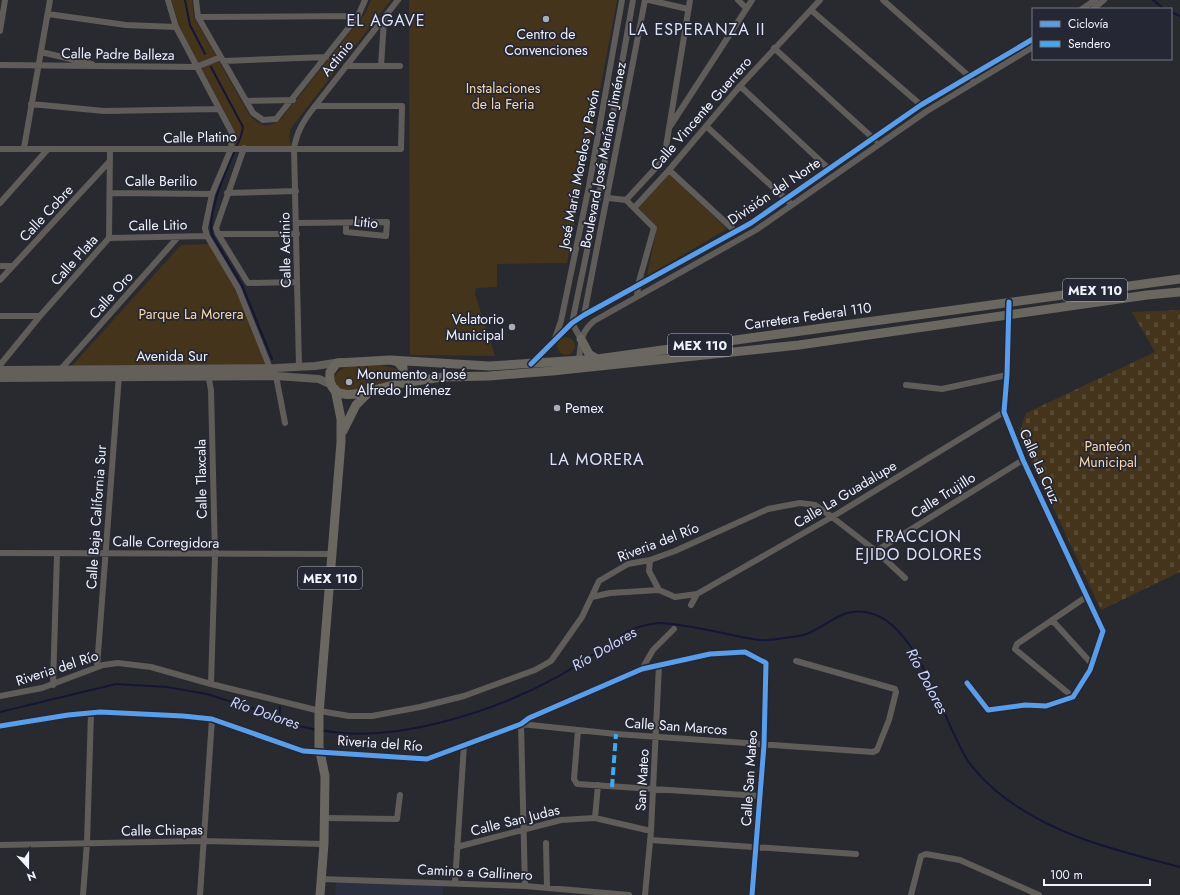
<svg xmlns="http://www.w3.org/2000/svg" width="1180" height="895" font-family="Jost,sans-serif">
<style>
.built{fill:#2c2f40}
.green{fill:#44341b}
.cemetery{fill:url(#cemetery-stones)}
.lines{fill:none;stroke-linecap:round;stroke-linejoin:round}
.stream{stroke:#151635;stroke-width:2}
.street{stroke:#605c5a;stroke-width:6}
.secondary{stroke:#635f5a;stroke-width:8}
.primary{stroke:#6a6660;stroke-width:9}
.quiet{stroke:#3fa9f5;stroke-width:4;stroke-dasharray:8 4;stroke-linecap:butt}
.cycleway-casing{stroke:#252734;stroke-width:8}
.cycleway{stroke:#5a9eea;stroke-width:5}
.poi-dot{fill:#abadb5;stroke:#252734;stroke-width:1.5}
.labels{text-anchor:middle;stroke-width:3.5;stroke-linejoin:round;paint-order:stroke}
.shield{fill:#252734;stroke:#b4b6c0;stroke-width:1}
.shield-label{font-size:13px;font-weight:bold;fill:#f1f3fc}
.poi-label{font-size:14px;fill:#f1f3fc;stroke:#252734;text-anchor:start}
.street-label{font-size:14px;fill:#f1f3fc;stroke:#252734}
.park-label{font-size:14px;fill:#fbd7a5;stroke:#252734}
.water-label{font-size:15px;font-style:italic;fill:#ced5fd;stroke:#252734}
.quarter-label{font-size:16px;letter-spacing:1px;fill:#dfe2f4;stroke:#252734}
</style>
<defs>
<pattern id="cemetery-stones" width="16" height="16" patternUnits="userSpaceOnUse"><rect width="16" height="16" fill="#44341b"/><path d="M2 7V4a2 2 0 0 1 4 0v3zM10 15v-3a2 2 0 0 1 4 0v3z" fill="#564832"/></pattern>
</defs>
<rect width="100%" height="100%" fill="#282a30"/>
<!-- built -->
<path class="built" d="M336,881L443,886V895H335Z"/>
<!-- green -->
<path class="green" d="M172,0H192L194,17L250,116C260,126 269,129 281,119L366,12L371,0H391L291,128L289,137L291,146H234L235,132L179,26Z
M409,0H617L567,263L497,264V287L476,288L475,294L495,356L410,355Z
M669,174L727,229L647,276L657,227L638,207Z
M212,244L238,288L270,368L69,369L181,245Z
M557 346a9 9 0 1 1 18 0a9 9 0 1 1-18 0Z
M381,365L400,370V380L354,394L342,392L333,382C338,360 364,366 381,365Z"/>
<!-- cemetery -->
<path class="cemetery" d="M1180,310V572L1101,610L1019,434L1026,413L1155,352L1132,312Z"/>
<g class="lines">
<!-- stream -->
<path class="stream" d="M185,0L190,25L205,54
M1153,0L1164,9
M1171,12L1180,16
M211,67L243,127L241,136C231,161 206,209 212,235L242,285L272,359
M280,707V721
M0,712L116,684L167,687L207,694L254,709L286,723L317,730
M321,730C393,745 496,711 559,676C576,666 593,655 610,644C618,638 626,631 636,628C643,626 652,623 660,623C668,623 677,625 685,626C710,629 735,637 760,640C768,641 777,639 785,638C792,637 802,636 809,633C830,624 843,606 870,613C920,626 942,721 968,761C975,771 986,782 995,790C1048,835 1115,850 1180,867"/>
<!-- street -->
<path class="street" d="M168,0L176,27L232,133L231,149L212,194L205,228L207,236L238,288L270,368
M196,0L198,17L253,113L263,120L276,119L358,16L365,0
M649,0L688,9
M738,0L746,8
M883,0L971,78
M1082,9L1095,0
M1093,9L1104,0
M811,10L921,105
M48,14L126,25L176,27
M198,17L358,16
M0,31L5,0
M774,48L875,140
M41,52L92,64
M223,61L326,57
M0,65L196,67L221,57
M346,66H400
M381,66L384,20
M740,86L829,169
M246,101L293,100
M31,104L104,111L218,109
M671,125L752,0
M706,126L789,202
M24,148L50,0
M244,148L216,228L218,234L248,283L297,282
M0,149H401L402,106H315
M669,170L736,232
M110,193L212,194
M227,193L296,191
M608,198L626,200
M626,200L664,159L690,0
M626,200L654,228L638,285L637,296
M0,203L48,149
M634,208L669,170L740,86L820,0
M296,223L387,222L386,236L346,232V223
M218,234H297
M109,238L207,236
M0,266H12
M0,280L109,162
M584,315L645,0
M0,316H40
M555,338L561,321L589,186L622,0
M581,339L572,323L600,188L633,0
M579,360C581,342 580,333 594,321L756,230L927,111L1033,47
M531,364L572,323L584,315L751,223L921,105L1033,39
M0,365L40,316L109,238L110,150
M299,367L294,148C297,131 304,120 315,106L398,0
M61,369L178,237
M208,374L211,390L215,555L211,684
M276,376L285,423
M906,385L942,389L1007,375
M876,551L1023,460
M0,553L332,554
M650,560L649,571L659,590L675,597L697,594L837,514L1004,412
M592,597L610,593L659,590
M691,605L697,594
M1052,620L1092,664
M97,667L119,375
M642,669L653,650L674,629
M967,683L988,710L1025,705L1046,706L1073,697L1090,670L1103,631L1023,460L1004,412L1007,375L1009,302
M53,685L57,554
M0,696L42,688L103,665L118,663L151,667L211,684L320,711L349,716H372L420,707L464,696L535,670L551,661L582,617L599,581L628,564L650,560L675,551L768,509L800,503L815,505L832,517L876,551L905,578
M1073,697L1015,649L1017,644L1086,597
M521,724L616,734L873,752L877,750L889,720L896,692L895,689L796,661
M521,724L525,886
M0,726L68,715L100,712L183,716L212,719L303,751L427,759L521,724L529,718L642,669L710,654L745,652L766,663L764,745L752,895
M578,730L574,779L577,784L760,796
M325,818L397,819L400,795
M595,818L598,785
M650,840L856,854
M546,843L547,888
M0,845L204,841L324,844
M457,847L561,820L595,818L651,831
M320,879L525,886L629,895
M455,883L464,745
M83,895L87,843L91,713
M200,895L212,719
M645,895L651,831L659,665
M911,895L921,856L926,854L960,860L1039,895"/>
<!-- secondary -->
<path class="secondary" d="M0,370L276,368L315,366L341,362
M0,378L276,376L319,379L332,385"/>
<!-- primary -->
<path class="primary" d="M581,339L589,354L597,359
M390,360L489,366L597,359L1180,279
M390,360L398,362L403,368V378C398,386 386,387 378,389C360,394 327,404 330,372L337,363Z
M396,384L443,377L489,376L552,371L799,345L1147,295L1180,292
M343,431L356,405L369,392
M320,895L324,844L325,776L319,747V714L341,442V419L335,389"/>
<!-- quiet -->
<path class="quiet" d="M612,787L616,734"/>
<defs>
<path id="cycleway" d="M531,364L572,323L584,315L751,223L921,105L1033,39
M967,683L988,710L1025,705L1046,706L1073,697L1090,670L1103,631L1023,460L1004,412L1007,375L1009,302
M0,726L68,715L100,712L183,716L212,719L303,751L427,759L521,724L529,718L642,669L710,654L745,652L766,663L764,745L752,895"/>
</defs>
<!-- cycleway casing -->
<use href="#cycleway" class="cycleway-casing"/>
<!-- cycleway -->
<use href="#cycleway" class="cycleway"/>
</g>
<!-- markers -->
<g class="poi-dot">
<circle cx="546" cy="19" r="4"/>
<circle cx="512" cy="327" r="4"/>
<circle cx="349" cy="382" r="4"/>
<circle cx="557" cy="408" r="4"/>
</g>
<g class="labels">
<!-- shield labels -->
<g class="shield">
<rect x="1063" y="279" width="64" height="22" rx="3"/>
<rect x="668" y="334" width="64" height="22" rx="3"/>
<rect x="298" y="567" width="64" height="22" rx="3"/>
</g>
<g class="shield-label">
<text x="1095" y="295">MEX 110</text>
<text x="700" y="350">MEX 110</text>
<text x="330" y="583">MEX 110</text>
</g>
<!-- poi labels -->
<g class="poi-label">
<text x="546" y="39" text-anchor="middle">Centro de<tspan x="546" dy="16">Convenciones</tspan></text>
<text x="504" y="324" text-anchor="end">Velatorio<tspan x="504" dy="16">Municipal</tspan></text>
<text x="357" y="379">Monumento a José<tspan x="357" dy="16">Alfredo Jiménez</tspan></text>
<text x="565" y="413">Pemex</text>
</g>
<!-- street labels -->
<g class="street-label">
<text transform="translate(118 54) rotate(1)" y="5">Calle Padre Balleza</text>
<text transform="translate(337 58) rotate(-51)" y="5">Actinio</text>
<text transform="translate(701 113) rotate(-49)" y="5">Calle Vincente Guerrero</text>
<text transform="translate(200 137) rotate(-1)" y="5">Calle Platino</text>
<text transform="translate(603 155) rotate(-79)" y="5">Boulevard José Maríano Jiménez</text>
<text transform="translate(579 169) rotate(-79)" y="5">José María Morelos y Pavón</text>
<text x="161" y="186">Calle Berilio</text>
<text transform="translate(774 191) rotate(-34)" y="5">División del Norte</text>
<text transform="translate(46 213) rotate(-47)" y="5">Calle Cobre</text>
<text transform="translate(366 222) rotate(6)" y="5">Litio</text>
<text transform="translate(158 225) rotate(-1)" y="5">Calle Litio</text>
<text transform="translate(285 250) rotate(-91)" y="5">Calle Actinio</text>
<text transform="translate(74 260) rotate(-48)" y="5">Calle Plata</text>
<text transform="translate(111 295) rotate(-48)" y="5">Calle Oro</text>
<text transform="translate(808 316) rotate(-8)" y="5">Carretera Federal 110</text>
<text x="172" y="361">Avenida Sur</text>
<text transform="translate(1040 466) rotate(66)" y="5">Calle La Cruz</text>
<text transform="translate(201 479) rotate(-91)" y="5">Calle Tlaxcala</text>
<text transform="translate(845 494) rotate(-31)" y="5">Calle La Guadalupe</text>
<text transform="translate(943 495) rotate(-32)" y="5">Calle Trujillo</text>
<text transform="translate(96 517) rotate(-86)" y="5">Calle Baja California Sur</text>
<text transform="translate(166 542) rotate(1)" y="5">Calle Corregidora</text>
<text transform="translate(658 542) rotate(-21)" y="5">Riveria del Río</text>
<text transform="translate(57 668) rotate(-18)" y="5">Riveria del Río</text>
<text transform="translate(676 726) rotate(4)" y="5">Calle San Marcos</text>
<text transform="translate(380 743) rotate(4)" y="5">Riveria del Río</text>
<text transform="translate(749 778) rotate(-86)" y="5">Calle San Mateo</text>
<text transform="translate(642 780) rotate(-87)" y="5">San Mateo</text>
<text transform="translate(515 820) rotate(-14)" y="5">Calle San Judas</text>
<text transform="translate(162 830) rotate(-1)" y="5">Calle Chiapas</text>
<text transform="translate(475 872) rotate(3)" y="5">Camino a Gallinero</text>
</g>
<!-- park labels -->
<g class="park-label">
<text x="503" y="93">Instalaciones<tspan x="503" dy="16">de la Feria</tspan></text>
<text x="191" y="319">Parque La Morera</text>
<text x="1108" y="451">Panteón<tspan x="1108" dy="16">Municipal</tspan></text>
</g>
<!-- water labels -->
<g class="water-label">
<text transform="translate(604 649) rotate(-30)" y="5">Río Dolores</text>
<text transform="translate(927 681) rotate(62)" y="5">Río Dolores</text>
<text transform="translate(265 713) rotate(19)" y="5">Río Dolores</text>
</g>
<!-- quarter labels -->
<g class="quarter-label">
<text x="386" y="26">EL AGAVE</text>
<text x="697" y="35">LA ESPERANZA II</text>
<text x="597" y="465">LA MORERA</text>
<text x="919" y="542">FRACCION<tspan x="919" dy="18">EJIDO DOLORES</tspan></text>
</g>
</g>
<!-- legend -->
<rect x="1032" y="8" width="140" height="52" fill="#252734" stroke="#777984"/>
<rect x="1040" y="21" width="20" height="6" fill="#5a9eea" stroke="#777984"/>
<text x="1068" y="28" font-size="12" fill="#f1f3fc">Ciclovía</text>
<rect x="1040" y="41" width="20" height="6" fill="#3fa9f5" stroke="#777984"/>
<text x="1068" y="48" font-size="12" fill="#f1f3fc">Sendero</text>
<!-- north arrow -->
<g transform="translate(28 867) rotate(159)" stroke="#252734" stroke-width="3" paint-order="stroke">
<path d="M0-3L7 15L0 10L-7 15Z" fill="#f1f3fc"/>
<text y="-6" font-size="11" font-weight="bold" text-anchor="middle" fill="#f1f3fc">N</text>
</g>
<!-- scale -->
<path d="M1044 879v6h106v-6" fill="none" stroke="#f1f3fc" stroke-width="2"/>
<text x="1050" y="879" font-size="12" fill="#f1f3fc" stroke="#252734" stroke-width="3" paint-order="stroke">100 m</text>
</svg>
